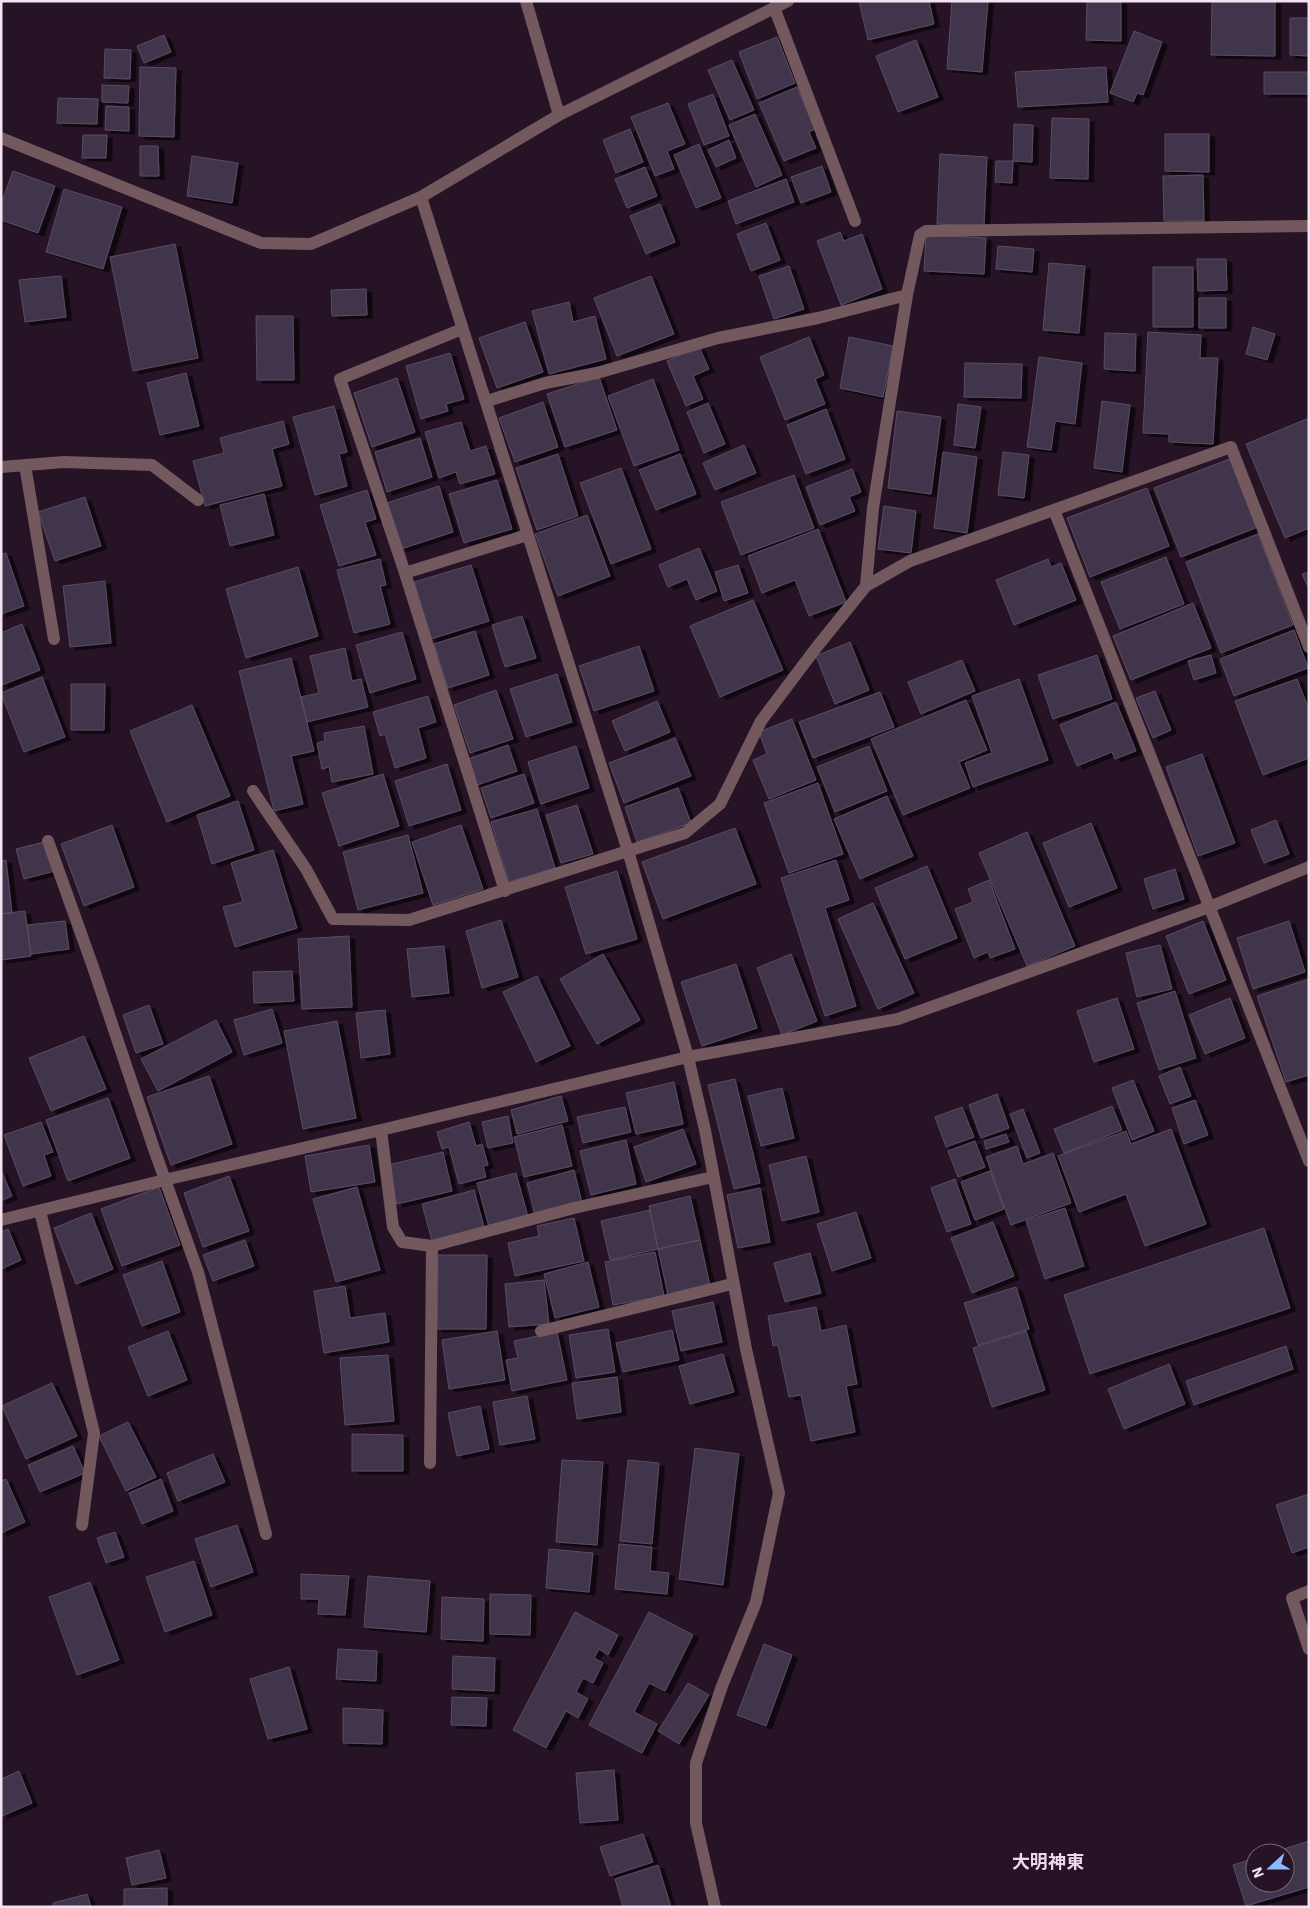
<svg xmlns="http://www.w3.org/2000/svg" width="1310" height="1908" font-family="'IBM Plex Sans','Noto Sans JP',sans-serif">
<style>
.building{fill:#41344b;stroke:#5a4c64;filter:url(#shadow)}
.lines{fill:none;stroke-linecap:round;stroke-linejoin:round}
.minor{stroke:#73585e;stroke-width:12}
.labels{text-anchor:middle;stroke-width:4;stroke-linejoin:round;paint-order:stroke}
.neighbourhood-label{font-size:18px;font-weight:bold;fill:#f1d6ee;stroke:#261325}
</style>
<defs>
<filter id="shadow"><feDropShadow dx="5.5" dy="3" stdDeviation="0" flood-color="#0009"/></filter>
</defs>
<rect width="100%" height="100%" fill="#261325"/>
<!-- building -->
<path class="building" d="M859,1H929L934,24L868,40Z
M952,1H988L982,72L947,69Z
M1087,1H1121V41L1086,40Z
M1212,1H1275V56L1211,55Z
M1290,18H1309V56L1290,55Z
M1134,31L1162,42L1143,95L1137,93L1133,102L1110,93Z
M164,35L171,52L144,63L137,46Z
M777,37L795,83L757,99L739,52Z
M916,40L938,97L898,112L876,56Z
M105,49L131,50L130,79L104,78Z
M732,60L754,110L730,120L708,70Z
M140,67L176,68L174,137L139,136Z
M1106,67L1108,102L1018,107L1015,72Z
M1264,72H1309V94H1264Z
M102,85L129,86L128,103L102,102Z
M797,87L815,129L809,132L816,148L784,161L759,103Z
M713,94L729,136L704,145L688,104Z
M58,98L98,99L97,124L57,123Z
M668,103L685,144L667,151L674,169L655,176L631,117Z
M106,106L129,107V131L105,130Z
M755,114L782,175L756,187L729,125Z
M1052,118L1089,119L1088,179L1050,178Z
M1014,124L1033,125L1032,162L1013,161Z
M630,129L643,162L616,173L603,140Z
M1165,134H1209V172L1165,171Z
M83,135H107L106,158H82Z
M729,140L736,158L716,167L708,150Z
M699,144L721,198L696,208L674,155Z
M140,146H158L159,176H140Z
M940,154L987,157L984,226L937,224Z
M192,156L238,163L232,203L187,196Z
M996,161H1013L1012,183L995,182Z
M822,166L831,192L801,203L791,177Z
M645,167L657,196L627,208L615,179Z
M13,171L55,186L38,233L1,220V204Z
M1203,175L1204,221H1164L1163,176Z
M786,179L794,202L736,224L728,201Z
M64,189L122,207L103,269L46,252Z
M660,204L675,242L646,254L630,216Z
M766,223L780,260L751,271L737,234Z
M840,232L844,241L862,234L882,289L841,305L817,241Z
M926,235L986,238L984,274L924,271Z
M175,244L198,358L133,371L110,257Z
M998,246L1034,249L1032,272L996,269Z
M1197,259H1226L1227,290L1198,291Z
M1049,263L1085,266L1079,333L1043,330Z
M789,266L804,309L774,319L759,276Z
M1153,267H1193V327H1153Z
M61,276L66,317L25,322L19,280Z
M651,276L674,334L617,356L594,298Z
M366,289L367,315L332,316L331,290Z
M1199,298H1226V328H1199Z
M569,302L573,322L595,316L606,359L549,374L532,311Z
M256,316H293L294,380H257Z
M525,322L543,372L497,388L479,338Z
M1253,327L1275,334L1267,360L1246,354Z
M1148,332L1201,335L1200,358H1218L1213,444L1169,442V434L1143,433Z
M1105,333L1136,334L1135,371L1104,369Z
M809,337L824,375L815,379L825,404L785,420L760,357Z
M849,337L893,346L883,397L840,388Z
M699,347L709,369L693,376L703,399L686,406L667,361Z
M450,353L464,399L446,404L448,411L421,419L406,366Z
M1039,357L1082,363L1075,424L1055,421L1051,450L1027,447Z
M965,363L1022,364L1021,398L964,397Z
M186,373L199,426L160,435L147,383Z
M599,377L617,430L565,447L547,394Z
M397,378L415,432L372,447L354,393Z
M653,379L679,450L634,466L608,396Z
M1102,401L1130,405L1122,472L1094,468Z
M543,402L558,447L515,462L499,418Z
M708,403L725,444L704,453L687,412Z
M958,404L981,407L975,448L954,445Z
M334,406L347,452L339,454L347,486L315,495L293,417Z
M826,409L845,459L806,474L787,425Z
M897,411L941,417L931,494L888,488Z
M1309,418V528L1285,538L1246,444Z
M283,421L289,444L272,449L282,486L205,506L193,461L224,453L220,438Z
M461,422L470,451L486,446L495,474L460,484L456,472L439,478L425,432Z
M420,438L432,477L387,492L375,452Z
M744,445L756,473L715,490L703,463Z
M943,452L977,457L967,533L934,528Z
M1003,452L1029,455L1024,498L998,495Z
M558,454L578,516L537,530L516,468Z
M680,454L696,494L656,510L639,470Z
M1232,458L1258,527L1181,557L1154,488Z
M621,468L651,549L611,564L580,483Z
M852,469L861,492L849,497L855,511L820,525L806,487Z
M794,475L814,528L741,555L721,502Z
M497,480L512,529L464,543L449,494Z
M439,486L453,532L401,549L387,503Z
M1147,488L1169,546L1090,577L1067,518Z
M367,490L376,519L365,522L376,555L339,566L320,505Z
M264,494L274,535L230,546L220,505Z
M85,497L101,546L55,561L38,512Z
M884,506L916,511L911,553L878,549Z
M587,515L610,576L558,596L535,534Z
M818,529L846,602L809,616L795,580L762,593L748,556Z
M1258,534L1293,625L1221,653L1186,562Z
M699,548L717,591L696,600L687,579L668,587L659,565Z
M6,553L24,606L1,614V554Z
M1166,557L1184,604L1120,629L1101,582Z
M380,559L386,585L380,586L390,624L354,633L337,570Z
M1048,559L1051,567L1061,563L1076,600L1014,625L996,580Z
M471,565L489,621L431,639L414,582Z
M738,565L748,593L724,601L715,572Z
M298,567L318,636L246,658L226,589Z
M1309,572V589L1302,574Z
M105,581L111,643L70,647L63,586Z
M753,600L783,670L720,697L690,626Z
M1193,603L1211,648L1131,680L1113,636Z
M522,616L536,658L505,667L492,625Z
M22,624L40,670L2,685L1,633Z
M1294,630L1308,668L1234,696L1220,659Z
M475,631L489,675L448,688L434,644Z
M402,632L416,679L370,693L356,645Z
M850,642L869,690L835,704L816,656Z
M639,646L654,691L594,711L579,666Z
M345,648L352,681L361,679L368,707L307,722L301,697L319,693L310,656Z
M1097,655L1112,699L1053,719L1038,675Z
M1211,655L1216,673L1194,680L1188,661Z
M291,658L314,751L291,756L303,804L274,811L239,671Z
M962,660L975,691L921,714L908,682Z
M557,674L572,722L526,737L510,689Z
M42,677L65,737L24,752L1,693Z
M1019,679L1048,760L973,787L965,763L992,753L972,696Z
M1297,679L1309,710V758L1263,775L1235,701Z
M71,684H105L104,730H71Z
M496,690L513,739L470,753L454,705Z
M1155,691L1171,730L1153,738L1136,698Z
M880,692L894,727L813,758L799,722Z
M428,696L436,722L418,728L426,758L395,768L385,734L380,736L373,712Z
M966,700L987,750L959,762L970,788L903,815L871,739Z
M657,701L670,732L625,751L612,721Z
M1116,702L1136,751L1115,759L1112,752L1077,766L1060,725Z
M192,705L230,796L167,822L130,731Z
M792,719L816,780L769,799L753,760L767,754L759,732Z
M364,726L373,774L332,782L329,767L322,769L317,743L325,741L324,733Z
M675,738L691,776L624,803L609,763Z
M508,745L517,771L477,785L468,759Z
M576,746L589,788L541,804L528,762Z
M869,746L887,791L835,812L817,767Z
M1202,754L1235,843L1198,856L1166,767Z
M447,764L461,810L409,826L395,781Z
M383,774L399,826L339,846L322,793Z
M524,774L534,803L491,818L481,788Z
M818,783L843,854L789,873L764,803Z
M678,788L691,823L637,842L625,807Z
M887,796L913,856L860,879L834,819Z
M238,801L254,850L212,864L197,815Z
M577,805L593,854L561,863L546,815Z
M537,809L555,868L509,882L491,822Z
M1276,820L1289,854L1264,863L1251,830Z
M1091,823L1117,888L1069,907L1043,843Z
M112,825L134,887L84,906L61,844Z
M461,825L483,889L433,905L412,842Z
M735,828L756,884L663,919L642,862Z
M1027,832L1075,946L1027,966L979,853Z
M408,835L423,893L358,910L343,852Z
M48,841L55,871L24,879L16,849Z
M273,850L297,928L235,947L223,907L243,902L231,863Z
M6,860L12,913L1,914V861Z
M836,860L849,900L825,908L856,1006L825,1016L781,878Z
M927,866L957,938L905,959L875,888Z
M1175,869L1184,899L1153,909L1144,879Z
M617,871L637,939L586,954L565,887Z
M989,880L1015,949L990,958L988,952L974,958L955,909L973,902L968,889Z
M873,903L914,993L878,1009L838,919Z
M25,911L31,956L1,960V914Z
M501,920L518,977L482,988L466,931Z
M65,921L69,949L31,954L27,925Z
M1203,921L1226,980L1189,994L1166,936Z
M1289,921L1305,972L1253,989L1237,938Z
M349,936L352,1007L302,1009L298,939Z
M1160,945L1172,989L1137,997L1126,953Z
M444,946L449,993L412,997L407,949Z
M603,954L640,1020L597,1044L560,979Z
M791,954L817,1021L782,1035L757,968Z
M736,964L757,1028L702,1046L681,982Z
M292,971L294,1001L254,1003L253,972Z
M537,976L570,1046L536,1062L503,992Z
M1309,979V1075L1286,1082L1257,996Z
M1175,991L1196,1058L1159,1070L1137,1003Z
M1117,998L1134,1049L1094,1062L1077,1011Z
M1230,998L1245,1038L1205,1054L1189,1015Z
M149,1005L163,1044L136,1053L123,1015Z
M272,1009L282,1043L244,1055L234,1020Z
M385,1010L390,1054L361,1058L356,1013Z
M216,1020L232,1052L158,1091L141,1059Z
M337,1021L356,1118L303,1129L284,1031Z
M84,1036L106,1089L51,1111L29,1058Z
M1180,1067L1191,1096L1170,1104L1159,1076Z
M209,1076L232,1144L171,1165L147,1097Z
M735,1079L760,1183L734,1189L708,1085Z
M1133,1080L1154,1131L1132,1140L1112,1088Z
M674,1082L683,1124L636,1134L626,1093Z
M782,1088L794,1138L761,1146L748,1096Z
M997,1094L1009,1128L981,1138L969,1105Z
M561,1096L568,1121L517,1134L511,1110Z
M108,1098L130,1158L68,1181L46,1120Z
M1195,1100L1208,1135L1184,1144L1172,1108Z
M1112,1106L1122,1130L1064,1153L1054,1129Z
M625,1107L631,1132L583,1143L577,1117Z
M962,1107L974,1137L946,1147L935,1117Z
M1023,1109L1040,1153L1027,1158L1010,1114Z
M508,1116L513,1143L488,1148L482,1122Z
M41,1122L53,1152L44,1155L51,1176L23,1186L4,1135Z
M469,1122L476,1146L482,1144L488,1165L483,1166L486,1177L459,1184L449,1147L442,1149L437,1132Z
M562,1125L572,1166L524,1177L514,1137Z
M683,1129L696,1164L646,1182L634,1147Z
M1171,1129L1206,1224L1145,1246L1126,1194L1079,1212L1058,1156L1126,1131L1131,1144Z
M1006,1134L1009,1142L986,1149L984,1141Z
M626,1140L636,1184L591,1195L580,1151Z
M975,1141L985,1167L958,1177L948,1151Z
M369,1145L375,1182L311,1192L305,1156Z
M1017,1146L1023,1164L1053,1153L1071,1203L1011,1225L986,1157Z
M443,1152L452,1191L397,1204L388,1165Z
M806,1156L819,1212L782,1221L769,1165Z
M1,1170L12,1196L1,1201Z
M574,1170L582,1203L535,1215L527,1183Z
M990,1171L1004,1209L975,1220L961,1182Z
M516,1173L528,1217L489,1227L477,1183Z
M229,1176L249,1231L203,1247L184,1193Z
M955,1179L971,1224L947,1232L931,1188Z
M159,1187L180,1245L122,1266L101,1209Z
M357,1187L380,1270L336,1282L313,1199Z
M760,1188L770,1242L738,1248L727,1195Z
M474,1190L484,1227L432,1241L422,1204Z
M690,1196L700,1240L658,1249L649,1206Z
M1065,1208L1084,1266L1045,1279L1026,1221Z
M650,1210L658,1249L610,1260L601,1221Z
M856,1212L871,1258L832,1271L817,1224Z
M91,1213L113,1269L76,1284L54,1228Z
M574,1218L584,1261L515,1276L508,1243L539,1236L537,1226Z
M993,1222L1014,1276L972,1293L951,1238Z
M1264,1228L1290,1308L1090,1374L1064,1295Z
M8,1229L21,1260L1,1269V1232Z
M245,1240L254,1266L213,1281L203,1255Z
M700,1240L710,1286L668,1295L658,1249Z
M655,1252L664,1296L613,1305L605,1262Z
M810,1253L821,1293L785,1302L774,1263Z
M438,1255H487L486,1329H437Z
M162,1261L180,1312L142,1326L123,1275Z
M588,1262L599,1307L555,1318L544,1274Z
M544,1280L549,1324L509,1327L505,1284Z
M345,1286L350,1318L385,1313L389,1342L324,1353L314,1291Z
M1016,1287L1029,1329L978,1345L964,1303Z
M713,1302L722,1342L681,1351L672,1311Z
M816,1307L821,1331L846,1325L857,1384L846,1386L855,1432L811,1441L801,1395L789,1397L778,1345L773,1346L768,1316Z
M608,1329L615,1372L576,1378L569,1335Z
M672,1330L679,1360L623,1372L616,1343Z
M168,1331L187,1380L148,1396L128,1347Z
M497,1331L505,1380L449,1389L442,1340Z
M1026,1331L1045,1390L992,1407L973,1348Z
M557,1332L567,1380L512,1391L506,1360L518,1358L514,1341Z
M1286,1346L1293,1369L1194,1405L1186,1381Z
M723,1354L734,1392L690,1404L679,1366Z
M388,1355L394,1421L345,1425L340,1358Z
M1169,1364L1185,1404L1124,1429L1108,1389Z
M617,1377L621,1412L577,1419L572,1383Z
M52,1383L77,1436L26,1459L2,1406Z
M527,1396L535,1439L500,1445L493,1402Z
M480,1406L489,1449L457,1456L448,1413Z
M128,1422L156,1477L126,1491L99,1436Z
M352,1434L403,1435V1471H352Z
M73,1446L85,1473L40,1492L28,1465Z
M695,1448L739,1454L723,1585L679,1579Z
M213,1454L225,1482L178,1501L167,1473Z
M562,1460L603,1462L597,1545L556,1542Z
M628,1460L659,1463L652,1544L620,1541Z
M6,1479L25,1522L1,1533V1481Z
M161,1479L173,1511L142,1524L129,1493Z
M1309,1494V1547L1292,1553L1276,1505Z
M237,1525L253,1572L211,1587L195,1539Z
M115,1532L124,1557L106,1563L97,1538Z
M619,1544L652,1547L650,1571L669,1573L667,1594L615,1589Z
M549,1549L593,1553L589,1592L546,1588Z
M194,1561L212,1615L165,1632L146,1577Z
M301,1574L349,1576L345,1615L318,1614L319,1599H301Z
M368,1576L430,1581L426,1632L364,1627Z
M90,1582L119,1660L77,1675L49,1597Z
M490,1594L531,1595L530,1635L490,1634Z
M442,1597L484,1599L483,1641L441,1639Z
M575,1612L618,1635L608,1655L599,1649L594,1658L603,1663L593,1683L583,1678L576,1692L588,1699L578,1718L566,1711L546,1748L513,1730Z
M649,1612L693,1635L665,1691L649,1683L634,1712L657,1724L642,1753L589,1725Z
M764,1644L792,1655L766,1726L737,1715Z
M338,1649L377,1651L376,1681L336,1679Z
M453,1656L495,1658L494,1691L452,1689Z
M289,1667L307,1729L268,1739L250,1679Z
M688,1683L709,1695L679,1744L658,1731Z
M452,1697L487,1698L486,1726L451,1725Z
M343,1708L383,1710L382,1744L343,1743Z
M614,1770L618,1820L580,1823L576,1773Z
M19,1771L32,1803L2,1816L1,1779Z
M643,1834L653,1862L610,1876L600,1847Z
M1309,1841V1887L1246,1906L1233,1865L1255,1858V1883H1285V1853H1271Z
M159,1850L166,1878L132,1885L126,1858Z
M658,1865L671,1907H623L615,1879Z
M167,1888V1907H124V1889Z
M87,1894L91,1907H54L53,1903Z"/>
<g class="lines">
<!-- minor -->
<path class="minor" d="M526,1L559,115
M774,7L855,221
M1,138L261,243L311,244L421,197L559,115L788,1
M421,197L628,851L688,1057L705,1130L746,1349L779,1493L756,1602L722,1686L696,1763V1823L715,1907
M462,329L340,379L405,573L505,891
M487,401L545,383L597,373L718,338L818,318L907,295
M25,465L54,639
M1,467L64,462L152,465L198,500
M1054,510L1309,1161
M405,573L527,535
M866,586L873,508L907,295L920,235L926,231L1309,226
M253,791L306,869L333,919L409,920L685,833L720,804L761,721L816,648L866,586L910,561L1231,447L1309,647
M48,841L93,967L154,1149L198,1272L266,1534
M381,1130L393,1227L402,1242L432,1246L430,1463
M40,1211L94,1433L82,1525
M1,1220L173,1178L381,1130L688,1057L898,1019L1209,907L1309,867
M432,1246L574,1208L713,1177
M541,1331L732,1284
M1309,1591L1292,1598L1309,1649"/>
</g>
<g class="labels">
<!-- neighbourhood labels -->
<g class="neighbourhood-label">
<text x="1048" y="1868">大明神東</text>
</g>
</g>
<!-- border -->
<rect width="1310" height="1908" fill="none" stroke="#f1e4f0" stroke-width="5"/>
<!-- north arrow -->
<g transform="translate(1270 1868) rotate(249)"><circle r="24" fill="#261325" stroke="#776776"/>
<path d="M0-4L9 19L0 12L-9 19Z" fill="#8bb9fc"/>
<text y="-8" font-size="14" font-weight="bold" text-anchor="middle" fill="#f1e4f0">N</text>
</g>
</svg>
